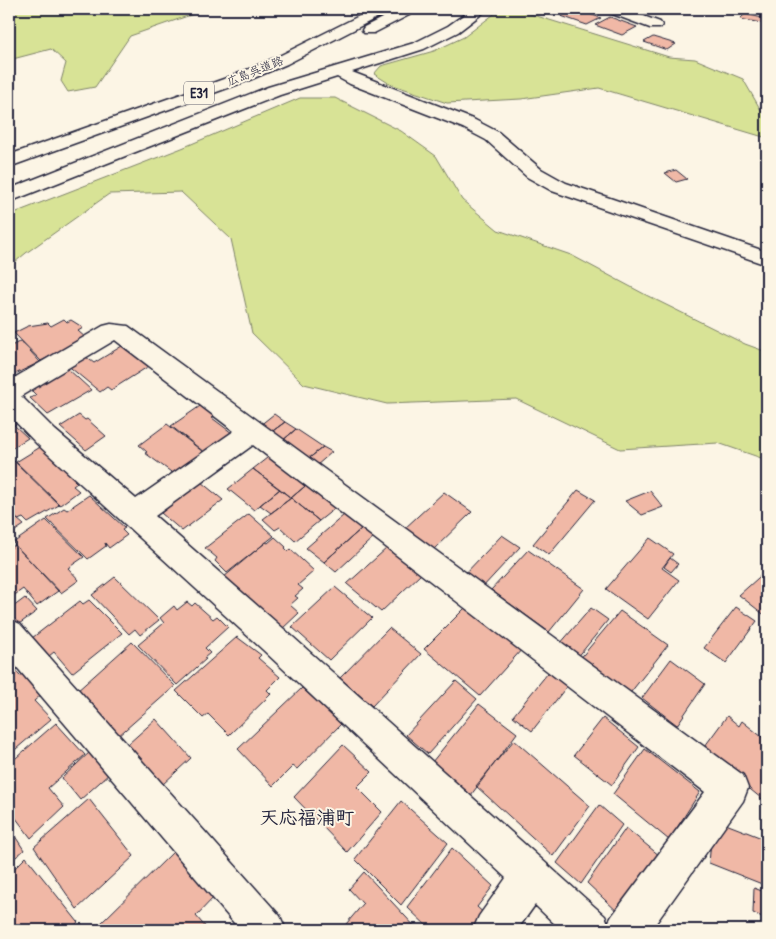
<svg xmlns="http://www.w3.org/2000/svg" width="776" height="939" font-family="'Patrick Hand','Klee One',sans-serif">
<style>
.green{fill:#d8e396;stroke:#7d8268}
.building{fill:#f0b8a6;stroke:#22223b}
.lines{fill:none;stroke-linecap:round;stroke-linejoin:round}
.minor-casing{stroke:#22223b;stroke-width:3}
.highway-casing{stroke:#22223b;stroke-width:3}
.minor{fill:#fcf5e5;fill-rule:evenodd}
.highway{fill:#fcf5e5;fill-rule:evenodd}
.labels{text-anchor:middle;stroke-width:4;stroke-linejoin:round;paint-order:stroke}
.far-street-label{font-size:12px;fill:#22223b;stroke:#fcf5e5}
.shield{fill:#fcf5e5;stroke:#63616e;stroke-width:1}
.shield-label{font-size:14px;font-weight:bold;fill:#22223b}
.near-neighbourhood-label{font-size:19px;font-weight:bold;fill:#22223b;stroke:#fcf5e5}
</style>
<rect width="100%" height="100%" fill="#fcf5e5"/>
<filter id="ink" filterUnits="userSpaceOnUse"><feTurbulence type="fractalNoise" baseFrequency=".02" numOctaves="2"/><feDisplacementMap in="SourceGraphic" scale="10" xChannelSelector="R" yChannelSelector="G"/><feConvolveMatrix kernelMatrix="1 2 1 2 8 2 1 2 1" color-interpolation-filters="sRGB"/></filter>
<g filter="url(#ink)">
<!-- green -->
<path class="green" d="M9,9H208L130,36L95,87L68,92L61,81L66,63L51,49L9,60Z
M514,9L669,57L695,59L743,79L762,112L767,114V138L599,88L521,99L447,103L390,84L374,74L381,66L434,51L464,37L498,11Z
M300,98H335L401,131L436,156L462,200L498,230L571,255L646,295L745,344L767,352V460L718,443L620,449L516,399L387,404L304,384L252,333L231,239L181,192L109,194L26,253L9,267V215L182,148Z"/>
<!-- building -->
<path class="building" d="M537,9H566L552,15Z
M575,9L601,18L587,25L561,16Z
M707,9H725L730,11L724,14Z
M745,14L767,19V24L740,19Z
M610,17L637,27L622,35L595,25Z
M653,37L676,44L667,50L644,42Z
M676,170L687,179L676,182L665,173Z
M64,319L67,322L71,320L79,325L83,328L78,331L86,338L41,361L14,333L28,326L48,323L51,326Z
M21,341L40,362L9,377V347Z
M122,346L149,366L111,390L107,387L100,392L66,364L82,354L94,363Z
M67,368L91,390L48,415L30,398L36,395L30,389Z
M206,402L219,413L212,418L232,433L209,456L171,426Z
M274,414L285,422L270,433L259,426Z
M79,415L85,420L87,419L106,436L86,450L60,427Z
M9,418L16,424L14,425L28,438L9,450Z
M285,422L296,429L281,442L270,433Z
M167,424L207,455L178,477L145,453L147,452L139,445Z
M296,429L323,447L307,460L281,442Z
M42,446L77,478L74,480L77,483L73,486L79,491L60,505L16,462Z
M323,447L332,452L316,466L307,460Z
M272,454L310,482L291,498L253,469Z
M13,460L59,505L28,523L23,518L18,520L9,510V463Z
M253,469L280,489L254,510L228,489Z
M201,482L223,500L182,531L161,513Z
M310,482L339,505L319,521L291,498Z
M280,489L291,498L271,513L260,505Z
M578,490L595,500L549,555L533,544Z
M650,491L663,507L642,515L625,501Z
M444,492L472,512L432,551L404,529Z
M89,495L125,528L122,530L127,535L109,548L105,543L106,546L88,559L47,519L64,508L67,510Z
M291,498L319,521L295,541L280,527L275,530L263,519Z
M9,512L24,525L9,535Z
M249,514L274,536L227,573L215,561L217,558L205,548Z
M344,515L362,528L324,562L306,548Z
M46,520L84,557L68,568L79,580L61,593L13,543Z
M362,528L377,534L336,572L324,562Z
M502,535L520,547L481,589L463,576Z
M275,537L286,547L285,548L288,551L290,549L314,571L298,585L303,589L295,596L298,598L290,605L299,613L281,630L224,577L266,542L268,543Z
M650,538L673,554L662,568L679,580L648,619L606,589Z
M15,545L58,591L37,606L23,589L9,599V549Z
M387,548L421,574L381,612L347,584Z
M528,550L584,589L549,632L491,590Z
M670,558L678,564L671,572L664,567Z
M767,570V617L739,595Z
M115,577L159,620L140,635L135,629L129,634L92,595Z
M335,587L372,618L329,660L292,627Z
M25,598L37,611L19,624L9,613V610Z
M89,600L122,633L72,673L54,652L49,656L32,638L80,601L83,604Z
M187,602L192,606L195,603L213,619L217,616L228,627L205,648L210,653L204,658L206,659L177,685L138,645L164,623L160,618L174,606L177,610Z
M468,605L523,648L480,696L424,649Z
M736,607L757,621L726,663L704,648Z
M591,608L608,620L577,658L559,645Z
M620,611L668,645L627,697L579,660Z
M389,628L421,654L372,706L340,678Z
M237,637L261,655L258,658L280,677L267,690L271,694L229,735L208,714L203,718L176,691Z
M132,642L175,686L117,737L76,692Z
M671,659L705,684L677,725L642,698Z
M10,665L20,676L24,673L42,694L34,701L51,719L9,755Z
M552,668L571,681L532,731L513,716Z
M456,681L477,699L428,754L406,735Z
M302,688L341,724L297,769L293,766L273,786L238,749Z
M479,704L517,733L471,795L432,762Z
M727,716L739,726L742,721L767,741V803L702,750Z
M603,718L639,747L612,785L574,755Z
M156,719L191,758L162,785L128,744Z
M56,723L85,755L48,788L64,807L31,838L9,809V764Z
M514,740L590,806L553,856L476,786Z
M343,745L372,772L357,787L382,812L347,852L294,797Z
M645,749L700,792L669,840L613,794Z
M91,751L110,773L80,800L62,778Z
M89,799L134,856L77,909L34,847Z
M401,801L448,843L401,905L355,859Z
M599,805L622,825L581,884L557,863Z
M713,819L767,840V886L709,863Z
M9,827L24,850L9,863Z
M626,828L660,856L621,915L587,883Z
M452,848L493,886L477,907L486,915L475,930H431L407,907Z
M176,849L215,896L196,916L208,930H94Z
M26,857L78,922L70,930H9V874Z
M364,872L418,930H341L363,904L349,889Z
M754,888L767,893V919L753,913Z"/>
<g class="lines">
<defs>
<path id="minor" d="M472,9H488L458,32L424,49L352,72L475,120L498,132L541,169L566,183L767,252V265L552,191L527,177L486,140L463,128L350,84L337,77L280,95L9,202V189L268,87L414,43L448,26Z
M605,9H624L660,22L662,25L660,28H650L607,12Z
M111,324L128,326L743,775L748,788L743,801L651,930H561L535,905L517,930H473L479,916L506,878L262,649L37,444L9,415V381L103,326ZM115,340L234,431L136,499L55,430L21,396ZM253,445L705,792L612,916L608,923L605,916L284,629L155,516Z
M9,619L20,624L280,916L286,930H240L9,658Z"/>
<path id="highway" d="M373,9H390L388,12L287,64L247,81L9,167V155L235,75L275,58Z
M400,9H417L415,12L374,33H364L362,30L364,27Z"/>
</defs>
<!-- minor casing -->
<use href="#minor" class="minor-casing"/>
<!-- highway casing -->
<use href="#highway" class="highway-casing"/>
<!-- minor -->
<use href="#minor" class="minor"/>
<!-- highway -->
<use href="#highway" class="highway"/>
</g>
</g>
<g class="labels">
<!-- far-street labels -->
<g class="far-street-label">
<text transform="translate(255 71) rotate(-22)" y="4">広島呉道路</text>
</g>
<!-- shield labels -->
<rect class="shield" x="184" y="81.5" width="30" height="23" rx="4"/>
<g class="shield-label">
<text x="199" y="98">E31</text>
</g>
<!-- near-neighbourhood labels -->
<g class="near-neighbourhood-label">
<text x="307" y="824">天応福浦町</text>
</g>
</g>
<!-- margin -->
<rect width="776" height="939" fill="none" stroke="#fcf5e5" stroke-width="30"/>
<rect x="15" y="15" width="746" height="909" fill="none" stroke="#22223b" stroke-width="2" filter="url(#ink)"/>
</svg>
